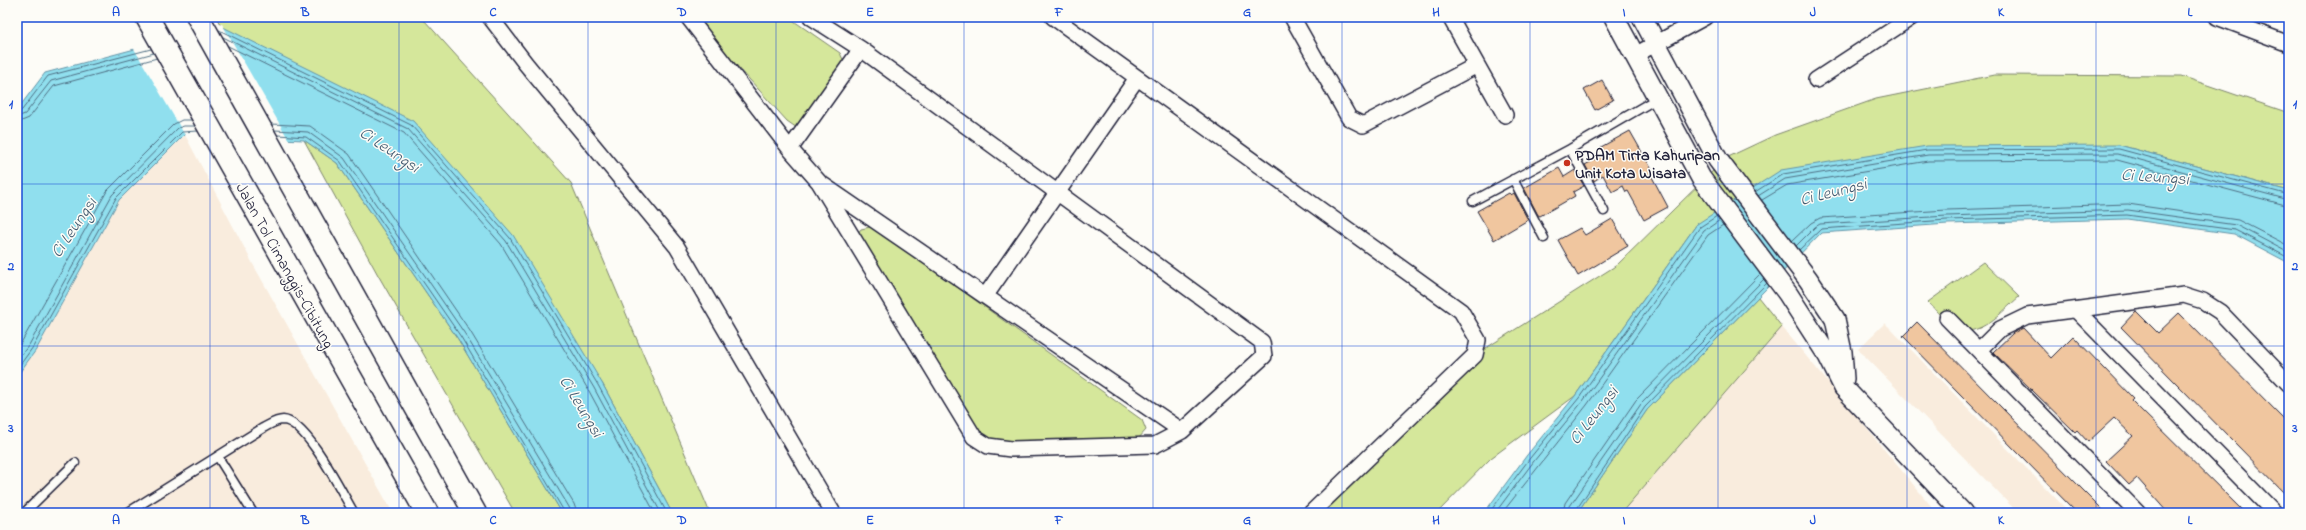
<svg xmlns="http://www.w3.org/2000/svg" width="2306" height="530" font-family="'Indie Flower',sans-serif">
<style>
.built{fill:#f9ecdd}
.green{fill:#d5e79b;stroke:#7c846b}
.water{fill:#90dfee;stroke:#6493a6}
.pier{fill:#fdfcf7}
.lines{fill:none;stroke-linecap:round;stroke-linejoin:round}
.shore{stroke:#4e6e83;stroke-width:1}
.building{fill:#f0c69f;stroke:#22223b}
.service-casing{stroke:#22223b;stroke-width:11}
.minor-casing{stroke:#22223b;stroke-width:18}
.tertiary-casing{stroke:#22223b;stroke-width:22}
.motorway-casing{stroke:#22223b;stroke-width:25}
.service{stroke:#fdfcf7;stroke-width:8}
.minor{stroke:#fdfcf7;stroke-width:15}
.tertiary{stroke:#fdfcf7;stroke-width:19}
.motorway{stroke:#fdfcf7;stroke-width:22}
.grid{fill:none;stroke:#1d4ed8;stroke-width:1;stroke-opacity:0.55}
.poi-dot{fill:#c8321e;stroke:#fdfcf7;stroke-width:1.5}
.labels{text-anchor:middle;stroke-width:3;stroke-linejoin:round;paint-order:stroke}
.poi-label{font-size:16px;font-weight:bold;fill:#22223b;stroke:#fdfcf7;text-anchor:start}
.street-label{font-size:16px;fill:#22223b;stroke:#fdfcf7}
.water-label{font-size:17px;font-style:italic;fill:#435b71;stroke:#fdfcf7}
.neatline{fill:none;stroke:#1d4ed8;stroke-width:1.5}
.grid-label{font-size:13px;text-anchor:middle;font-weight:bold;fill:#1d4ed8}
</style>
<rect width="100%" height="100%" fill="#fdfcf7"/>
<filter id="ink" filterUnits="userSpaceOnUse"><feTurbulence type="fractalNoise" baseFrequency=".025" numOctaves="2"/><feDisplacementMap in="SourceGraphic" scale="8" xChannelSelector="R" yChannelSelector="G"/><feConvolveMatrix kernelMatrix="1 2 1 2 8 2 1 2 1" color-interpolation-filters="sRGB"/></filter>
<g filter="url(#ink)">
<!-- built -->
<path class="built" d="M185,135L254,266L393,513H17V376L36,350L119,200Z
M1885,323L2070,513H2018L1858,349Z
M1782,327L1937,513H1621Z"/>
<!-- green -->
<path class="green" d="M216,17H415L425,21L571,183L710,513H672L602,383L221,26Z
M693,17H788L840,53L845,64L797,128L787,121Z
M1994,75L2181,76L2289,113V191L2119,145L1697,224L1575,396L1491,458L1437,513H1311L1475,355L1617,265L1726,158L1775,135L1876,99Z
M304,140L337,163L458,339L562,513H515L378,275Z
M870,227L879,231L1142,420L1146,430L1138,439L993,442L982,437L856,235L861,229Z
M1983,262L2019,297C2002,311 1979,340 1955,328C1945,323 1936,310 1928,302Z
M1758,297L1782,327L1621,513H1577L1647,410Z"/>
<!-- water -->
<path class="water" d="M221,26L413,121L513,235L602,383L672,513H562L458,339L337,163L304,140L184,135L119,200L36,350L17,376V110L45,73Z
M2119,145L2289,191V263L2234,234L2127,219L1948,224L1821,233L1647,410L1577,513H1484L1527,455L1575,396L1697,224L1781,170L1927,146Z"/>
<!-- pier -->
<path class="pier" d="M222,24L290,142L186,137L133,47Z"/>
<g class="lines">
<!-- shore -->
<path class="shore" d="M219,30L411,125L510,238L598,385L667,513
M223,37L408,129L506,241L594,388L661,513
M228,46L404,133L501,244L589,391L655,513
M17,112L22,110L48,76L151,49
M17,117L25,114L51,81L154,53
M17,123L29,118L54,86L157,58
M271,124L310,126L349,154L470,331L574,504L577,513
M275,130L308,132L344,158L465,334L569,507L571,513
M278,135L306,137L340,161L461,337L565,513
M1755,192L1783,174L1927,150L2119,149L2289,195
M1758,196L1785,179L1928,155L2118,154L2289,200
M1762,200L1787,185L1928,161L2117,160L2289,206
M1792,241L1811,223L1820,218L1947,210L2128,204L2238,220L2289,246
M1796,246L1815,227L1820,224L1947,216L2128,210L2236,225L2289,253
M1799,250L1821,229L1947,220L2127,215L2235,230L2289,258
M17,350L107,191L174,124L182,120H191
M17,360L29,345L112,195L178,128L184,126H195
M17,369L33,347L116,198L182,132L198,131
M1489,513L1530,458L1579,398L1700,227L1717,216
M1495,513L1534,461L1583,401L1704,231L1720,220
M1502,513L1587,405L1708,235L1723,225
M1563,513L1565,503L1636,400L1760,274
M1569,513L1570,506L1641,404L1764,279
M1574,513L1645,407L1767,283"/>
</g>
<!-- building -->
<path class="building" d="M1602,80L1613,100L1595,110L1584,90Z
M1630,131L1655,175L1652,177L1668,207L1644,220L1628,191L1626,192L1623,186L1612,192L1603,175L1594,181L1585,165L1604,154L1601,147Z
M1559,168L1564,177L1575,170L1584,186L1573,192L1575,196L1540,216L1538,215L1524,188Z
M1509,193L1511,195L1514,193L1528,220L1494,240L1477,211Z
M1612,219L1628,246L1578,276L1558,240L1580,228L1585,235Z
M2136,311L2158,333L2179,313L2289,424V498L2121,327Z
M1917,322L2082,489L2106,513H2077L1903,336Z
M2023,328L2051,358L2073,336L2133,398L2131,400L2245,513H2168L2137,478L2129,485L2106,461L2133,436L2114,418L2088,442L2077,430L2075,432L1993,352L2013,333Z"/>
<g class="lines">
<defs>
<path id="service" d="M1570,149L1604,211
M1513,179L1544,238
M1473,201L1570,149L1658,98
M218,457L253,513
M24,513L75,463
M127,513L263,428C269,425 276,420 283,420C307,421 342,493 354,513"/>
<path id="minor" d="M490,17L526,64L677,247L833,513
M688,17L790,149L819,182L974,437L988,446L1011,449L1155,445L1182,431L1264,356L1262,342L861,49L811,17
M1053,17L1461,311L1478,340L1475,355L1311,513
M1292,17L1349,118L1363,125L1477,65
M1450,17L1505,115
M2217,17L2289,44
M1635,55L1705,17
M1816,80L1912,17
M790,149L861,49
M823,185L1182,431
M986,295L1137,78
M2076,310L2275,513
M1947,318L2138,513
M1979,350L2000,329L2027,316L2184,295L2203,301L2220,312L2289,384"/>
<path id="tertiary" d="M1614,17L1701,178L1788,294L1828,356L1844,388L1963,513
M1642,17L1718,160L1808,279L1835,319L1842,352L1844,379"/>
<path id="motorway" d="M147,17L427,513
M198,17L475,513"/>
</defs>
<!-- service casing -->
<use href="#service" class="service-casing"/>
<!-- minor casing -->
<use href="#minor" class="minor-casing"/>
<!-- tertiary casing -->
<use href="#tertiary" class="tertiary-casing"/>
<!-- motorway casing -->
<use href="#motorway" class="motorway-casing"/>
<!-- service -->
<use href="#service" class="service"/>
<!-- minor -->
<use href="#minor" class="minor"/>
<!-- tertiary -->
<use href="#tertiary" class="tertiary"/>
<!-- motorway -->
<use href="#motorway" class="motorway"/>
</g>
</g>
<!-- grid -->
<path class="grid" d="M210,17V513M399,17V513M588,17V513M776,17V513M964,17V513M1153,17V513M1342,17V513M1530,17V513M1718,17V513M1907,17V513M2096,17V513M17,184H2289M17,346H2289"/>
<!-- markers -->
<circle class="poi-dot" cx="1567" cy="163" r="4"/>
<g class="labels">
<!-- poi labels -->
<g class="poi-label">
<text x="1575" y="160">PDAM Tirta Kahuripan<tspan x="1575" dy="18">Unit Kota Wisata</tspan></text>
</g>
<!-- street labels -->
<g class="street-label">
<text transform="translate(286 265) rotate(61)" y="6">Jalan Tol Cimanggis–Cibitung</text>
</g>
<!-- water labels -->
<g class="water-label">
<text transform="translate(390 149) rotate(34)" y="6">Ci Leungsi</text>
<text transform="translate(2155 176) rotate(4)" y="6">Ci Leungsi</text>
<text transform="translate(1833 191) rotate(-14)" y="6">Ci Leungsi</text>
<text transform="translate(73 227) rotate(-56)" y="6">Ci Leungsi</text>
<text transform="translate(582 406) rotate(59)" y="6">Ci Leungsi</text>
<text transform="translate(1593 415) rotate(-52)" y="6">Ci Leungsi</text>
</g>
</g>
<!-- margin -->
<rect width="2306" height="530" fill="none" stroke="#fdfcf7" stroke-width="44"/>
<rect x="22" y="22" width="2262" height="486" class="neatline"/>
<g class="grid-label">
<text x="116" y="16">A</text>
<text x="305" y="16">B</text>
<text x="493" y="16">C</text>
<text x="682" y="16">D</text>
<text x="870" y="16">E</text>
<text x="1059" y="16">F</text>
<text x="1247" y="16">G</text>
<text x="1436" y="16">H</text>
<text x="1624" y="16">I</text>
<text x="1813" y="16">J</text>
<text x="2001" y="16">K</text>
<text x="2190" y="16">L</text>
<text x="11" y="108">1</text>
<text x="2295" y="108">1</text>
<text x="11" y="270">2</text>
<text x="2295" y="270">2</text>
<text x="11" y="432">3</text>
<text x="2295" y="432">3</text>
<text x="116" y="524">A</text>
<text x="305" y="524">B</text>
<text x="493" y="524">C</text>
<text x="682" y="524">D</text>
<text x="870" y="524">E</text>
<text x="1059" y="524">F</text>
<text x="1247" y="524">G</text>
<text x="1436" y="524">H</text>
<text x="1624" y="524">I</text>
<text x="1813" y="524">J</text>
<text x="2001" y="524">K</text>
<text x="2190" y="524">L</text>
</g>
</svg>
